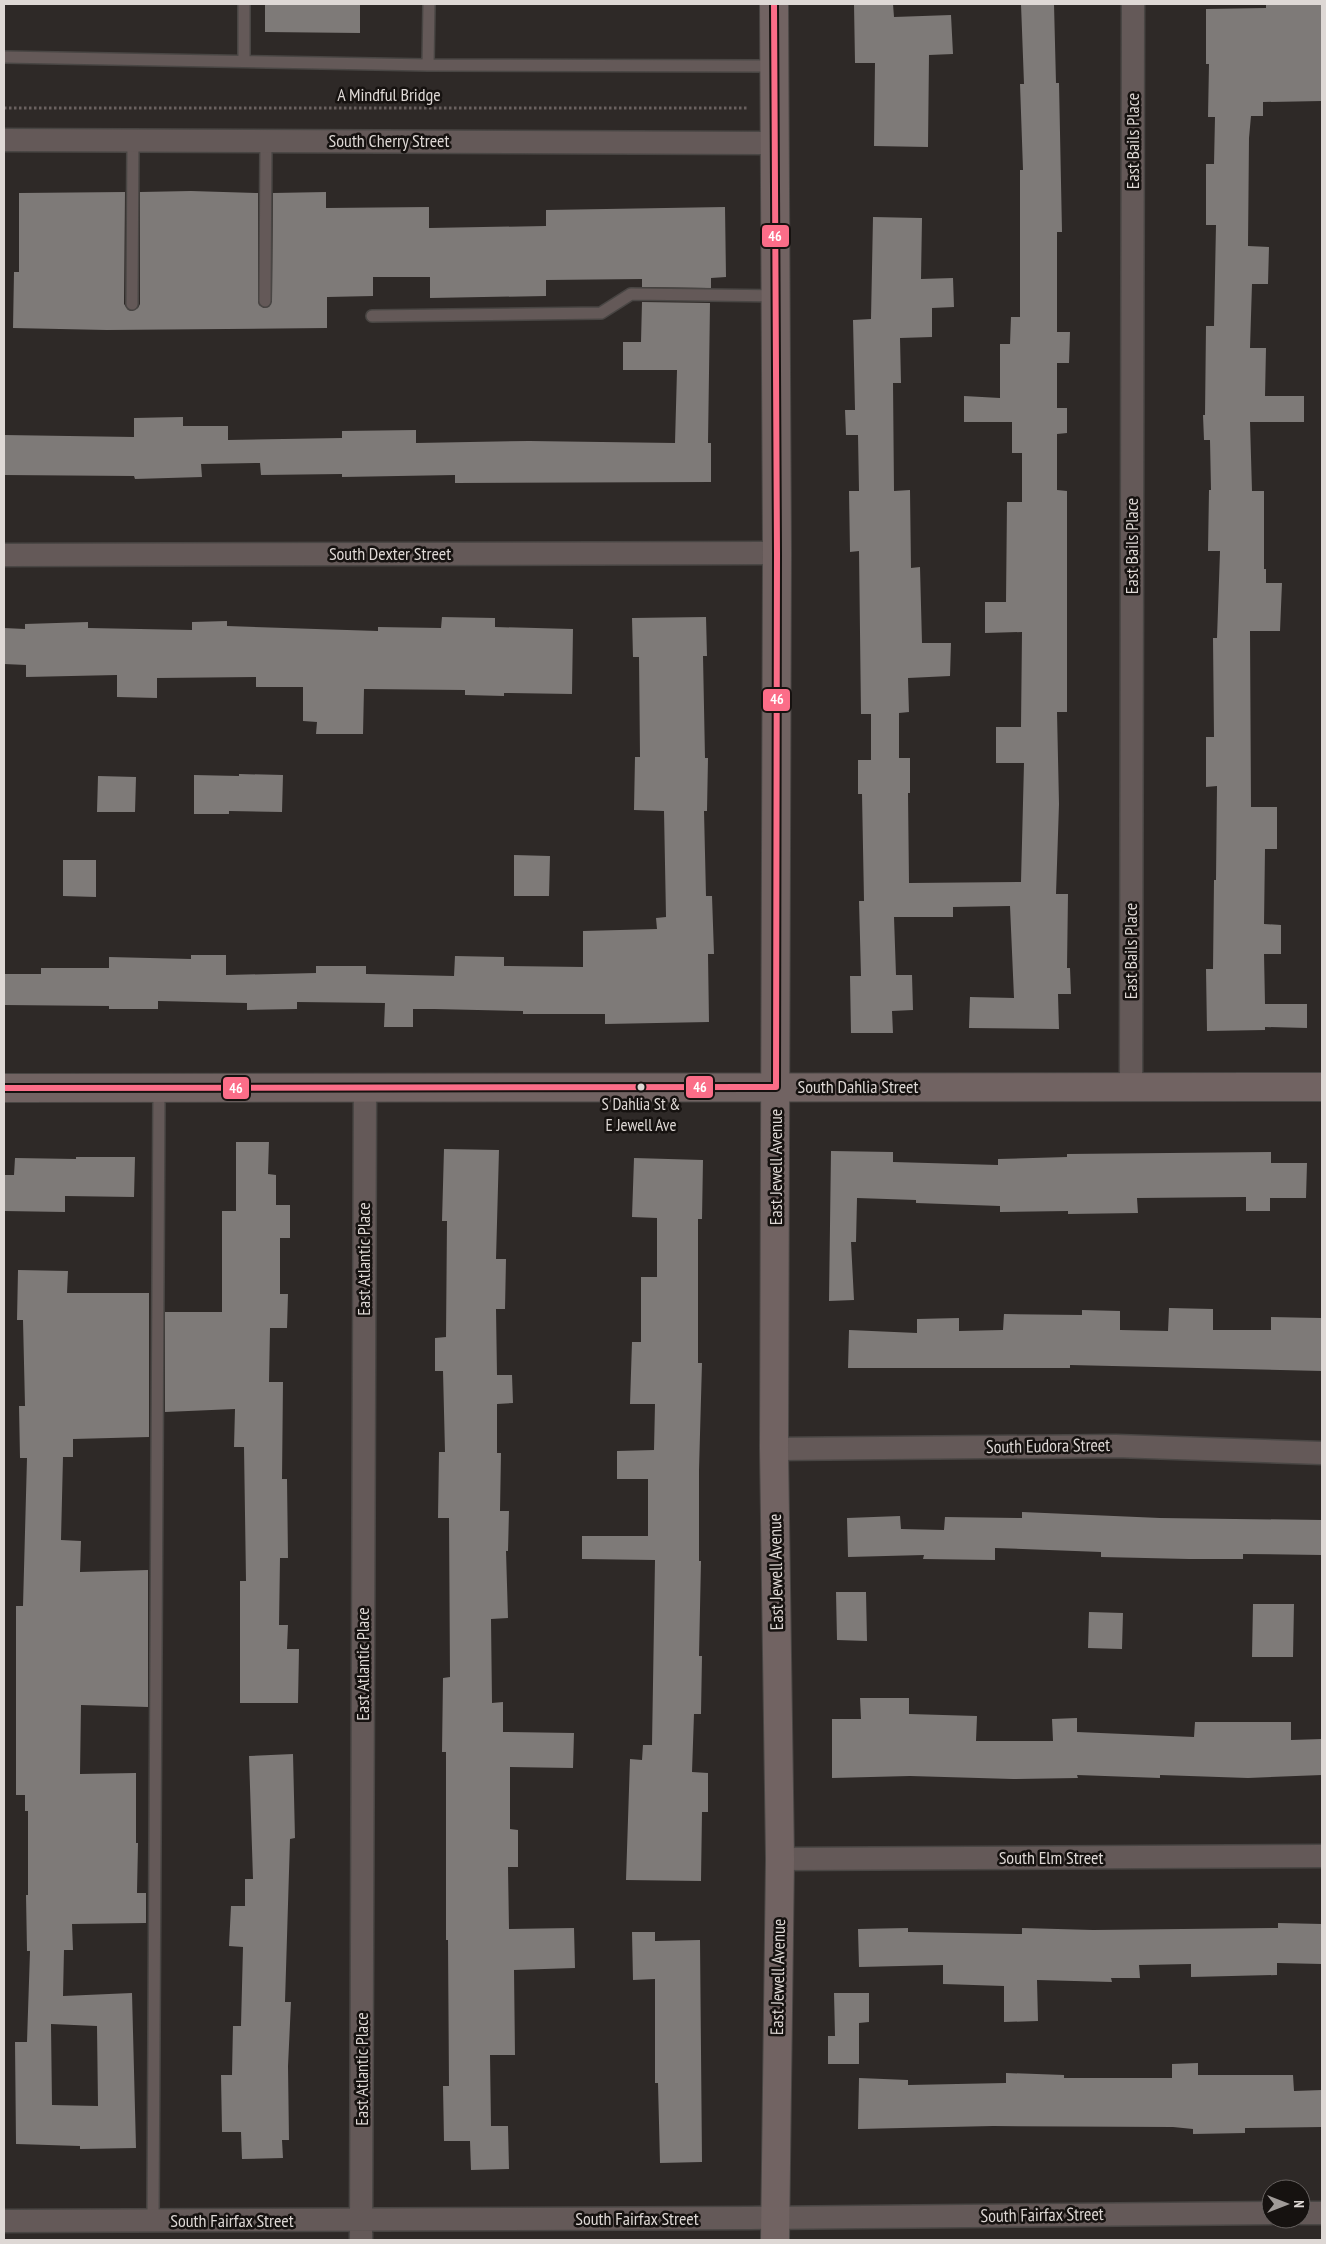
<svg xmlns="http://www.w3.org/2000/svg" width="1326" height="2244" font-family="'PT Sans Narrow',sans-serif">
<style>
.building{fill:#7e7a78;fill-rule:evenodd}
.lines{fill:none;stroke-linecap:round;stroke-linejoin:round}
.lane-casing{stroke:#494644;stroke-width:14}
.street-casing{stroke:#494644;stroke-width:25}
.secondary-casing{stroke:#494644;stroke-width:30}
.path{stroke:#69605f;stroke-width:3;stroke-dasharray:2.5 2.5;stroke-linecap:butt}
.lane{stroke:#645958;stroke-width:11}
.street{stroke:#645958;stroke-width:22}
.secondary{stroke:#716362;stroke-width:28}
.bus-1-casing{stroke:#161210;stroke-width:10}
.bus-1{stroke:#fb6d88;stroke-width:6}
.bus-dot{fill:#ded8d5;stroke:#161210;stroke-width:2}
.labels{text-anchor:middle;stroke-width:5;stroke-linejoin:round;paint-order:stroke}
.bus-label{font-size:17px;fill:#ded8d5;stroke:#161210}
.street-label{font-size:18px;fill:#ded8d5;stroke:#161210}
.line-badge{stroke:#161210;stroke-width:2}
.badge-label{font-size:14px;text-anchor:middle;font-weight:bold;fill:#fff}
</style>
<rect width="100%" height="100%" fill="#2e2927"/>
<!-- building -->
<path class="building" d="M265,4H360V33L265,32Z
M854,4H893L894,17L951,15L953,54L929,55L928,147L874,146L875,63H855Z
M1021,4H1054L1056,83H1059L1062,232H1057V332H1070L1069,363H1057V408H1067V433L1057,434V490L1067,491V712H1057L1059,804L1056,894H1068L1067,968H1070L1071,994H1058L1059,1029L969,1028L970,997L1014,998L1010,906L953,907V917H894L896,975H912L913,1010L892,1011L893,1033H851L850,976H861L859,901H864L862,794H858V760H871V714H861L859,551L850,552L849,491H859L858,435H846L845,410H855L853,320L871,319L873,217L922,218L921,279L953,278L954,307L932,308V337L900,338L901,383H893L894,491L910,490L911,568L920,567L922,643H951L950,676L908,678L909,712L899,713V758H910V793H908L909,883L1021,882L1024,763H996V727H1021L1022,632L985,633V602H1006L1007,502H1022V453H1012V422H964V396L1000,398V344H1010L1011,317H1020V170H1023L1020,84H1024Z
M1266,4H1322V101L1263,102V116H1251L1249,138L1248,246L1269,247L1268,284H1252L1250,348H1266L1265,396H1304V422H1250L1252,491H1264V569H1266V583H1282L1280,631H1250L1251,807H1277V849H1265L1264,924L1281,925V954H1264L1265,1004H1307V1028L1265,1027V1030L1207,1031L1206,969H1213L1214,880H1216L1217,786L1206,787V737H1214L1213,638H1217L1220,551H1208L1209,490H1211L1210,440H1204L1203,415H1205L1206,326H1214L1216,225H1206V164H1214L1215,117H1208L1209,64H1206V9L1266,8Z
M191,191L258,193V301L259,305L264,308L269,307L272,301L273,193L326,192V208L429,207V228L546,226V210L725,207L726,277L711,278V288L642,287V279L546,280V296L430,298V277H373V296L327,297V328L107,330L13,328L14,272H19V193L125,192L124,304L128,310L132,311L138,308L140,304V192Z
M642,302L710,303L708,443H711V482L455,483V475L342,477V474L261,475L260,463L201,464L202,477L135,479L134,476L4,475V435L134,437V418L183,417V426H228V440L342,438V431L416,430V443L529,441L675,443L677,370H623V342H641Z
M442,617L495,618V627L573,629L572,694L504,693V696L465,695V690L364,689L363,734H316L317,722L303,721V687H256V677L157,678V698L117,697V675L26,677V665L4,664V628L25,629V624L88,622V628L192,630V622L227,621V626L378,631V627L441,628Z
M706,617L707,656H703L705,758H708L707,811H704L706,896H712L714,954H708L709,1022L605,1024V1014H523V1011L434,1009H413V1027H384L385,1003L297,1002V1009L247,1010V1003L158,1001V1009H109V1006L4,1005V974H41V968H109V957L191,959V955H226V975L316,973V966H366V974L454,976L455,956L504,957V966L583,967V931L657,929L656,918L666,917L664,811L634,810L635,757H640L639,657H633L632,618Z
M239,774L283,775L282,812L229,811V814H194V775L239,776Z
M98,776L136,777L135,812H97Z
M514,855L550,856L549,896H514Z
M63,860H96V897L63,896Z
M236,1142H269L268,1174L276,1175V1205H290V1238H280V1294H288L287,1328H270L269,1382H283L282,1479H287L288,1558H280L279,1625H288L287,1649H299L298,1703H240V1581H246L244,1447H234L235,1409L165,1412V1312H222V1211H236Z
M444,1149L499,1150L496,1259H506L505,1309H496L497,1375H512L513,1403L497,1404V1453H501L500,1511H509L508,1551H506L508,1618L491,1619L492,1703L503,1702V1732L574,1733L573,1768L510,1767V1829L518,1830V1867H508L509,1929L574,1928L575,1968L514,1970L515,2055H490L491,2126H508L509,2169L471,2170L470,2141H444L443,2086H449L448,1940H446V1752H442L443,1678L450,1677L449,1518H438L439,1452H445L443,1371H435V1338L446,1337L447,1221H442Z
M831,1151L893,1152V1162L998,1165V1159L1067,1157V1154L1271,1152V1163H1307L1306,1198H1270V1211H1246V1197L1137,1198L1138,1213L1068,1214V1211L1000,1212V1206L916,1203V1200L857,1198L856,1242H851L854,1300L829,1301Z
M76,1157H135L134,1197L65,1196V1212L4,1211V1175H14L15,1158L76,1159Z
M634,1158L703,1160L702,1219H698V1363H702L699,1470V1561H701L699,1656H702L701,1714H694L692,1772L708,1773V1812H702L701,1881L626,1880L630,1759L642,1760L643,1745H652L655,1560L582,1559V1536H648V1479H617V1451L654,1450L655,1404H630L632,1342H641V1277H657V1218L632,1217Z
M18,1270L68,1271L67,1293H149V1437L73,1439V1457H63L61,1540L81,1541L80,1572L148,1570V1707L81,1705L80,1774L136,1773V1843H138L137,1893H146V1923L72,1924L73,1950H64L63,1996L132,1993L136,2148L80,2149V2146L16,2144L15,2042H27L30,1951H27L26,1895H28V1811H25V1795H16V1606H23L27,1458H20L19,1406H25L23,1320H17ZM51,2024L97,2026L98,2106L52,2105Z
M1169,1308L1213,1309V1330H1271V1317L1322,1318V1371L1070,1365V1368H848L849,1330L917,1333V1319L959,1318V1331L1003,1330L1004,1314L1082,1315V1310L1120,1311V1330L1168,1331Z
M1022,1512L1160,1518L1322,1520V1555L1243,1554V1559H1189L1101,1557V1552L995,1548V1560L923,1559L924,1555L848,1557L847,1518L900,1516L901,1529L944,1530L945,1517L1022,1518Z
M836,1592H866L867,1641L837,1640Z
M1253,1604H1294L1293,1657H1252Z
M1089,1612L1123,1613L1122,1649L1088,1648Z
M860,1698H909V1714L977,1716L976,1741H1053L1052,1719L1077,1718V1732L1194,1737L1195,1722H1291V1740L1322,1739V1775L1248,1778L1160,1775V1778L1077,1775L1078,1778L1013,1779L910,1776L832,1778V1719H861Z
M293,1754L295,1838L290,1839L285,2002H291L288,2066L289,2140H282L283,2158L242,2159L241,2132H222L221,2075H232L233,2026H241L243,1947L229,1946L231,1906H245V1879H253L249,1756Z
M1278,1923L1322,1924V1964L1277,1963V1975L1191,1977V1964L1139,1965L1140,1978H1111L1112,1982L1037,1980L1038,2021L1004,2022V1986L943,1984V1965L859,1967L858,1929L908,1928V1932L1022,1934V1928L1093,1930L1278,1928Z
M632,1932H655V1941L700,1940L702,2162L660,2163L658,2083H655V1979L633,1980Z
M834,1993H869V2022L859,2023V2064H828V2036H835Z
M1198,2063V2075H1293L1294,2091L1322,2090V2127L1245,2128V2133L1193,2134V2129L1173,2127L993,2126L858,2129L859,2078L908,2080V2085L1006,2083V2073L1064,2075V2078H1172V2064Z"/>
<g class="lines">
<defs>
<path id="lane" d="M244,4V61
M429,4L428,65L775,66
M4,57L428,65
M265,301L266,141
M132,304L133,140
M372,316L601,313L631,294L775,296
M153,2222L159,1088"/>
<path id="street" d="M4,140L774,143
M4,555L777,553
M1131,1088L1133,4
M774,1449L1116,1446L1322,1453
M780,1859L1322,1856
M1301,2213H1322
M4,2221L750,2218L1271,2213
M361,2240L365,1087"/>
<path id="secondary" d="M774,4L777,553L774,1449L780,1859L775,2240
M4,1088L1322,1087"/>
</defs>
<!-- lane casing -->
<use href="#lane" class="lane-casing"/>
<!-- street casing -->
<use href="#street" class="street-casing"/>
<!-- secondary casing -->
<use href="#secondary" class="secondary-casing"/>
<!-- path -->
<path class="path" d="M4,108H747"/>
<!-- lane -->
<use href="#lane" class="lane"/>
<!-- street -->
<use href="#street" class="street"/>
<!-- secondary -->
<use href="#secondary" class="secondary"/>
<defs>
<path id="bus-1" d="M4,1088L776,1087L777,553L774,4"/>
</defs>
<!-- bus-1 casing -->
<use href="#bus-1" class="bus-1-casing"/>
<!-- bus-1 -->
<use href="#bus-1" class="bus-1"/>
</g>
<!-- markers -->
<circle class="bus-dot" cx="641" cy="1087" r="4.5"/>
<g class="labels">
<!-- bus labels -->
<g class="bus-label">
<text x="641" y="1110">S Dahlia St &amp;<tspan x="641" dy="21">E Jewell Ave</tspan></text>
</g>
<!-- street labels -->
<g class="street-label">
<text x="389" y="101">A Mindful Bridge</text>
<text x="389" y="147">South Cherry Street</text>
<text transform="translate(1133 141) rotate(-90)" y="6">East Bails Place</text>
<text transform="translate(1132 546) rotate(-90)" y="6">East Bails Place</text>
<text x="390" y="560">South Dexter Street</text>
<text transform="translate(1131 951) rotate(-90)" y="6">East Bails Place</text>
<text x="858" y="1093">South Dahlia Street</text>
<text transform="translate(776 1167) rotate(-90)" y="6">East Jewell Avenue</text>
<text transform="translate(364 1259) rotate(-90)" y="6">East Atlantic Place</text>
<text transform="translate(1048 1446) rotate(-1)" y="6">South Eudora Street</text>
<text transform="translate(776 1572) rotate(-91)" y="6">East Jewell Avenue</text>
<text transform="translate(363 1664) rotate(-90)" y="6">East Atlantic Place</text>
<text x="1051" y="1864">South Elm Street</text>
<text transform="translate(778 1977) rotate(-89)" y="6">East Jewell Avenue</text>
<text transform="translate(362 2069) rotate(-90)" y="6">East Atlantic Place</text>
<text transform="translate(1042 2215) rotate(-1)" y="6">South Fairfax Street</text>
<text x="637" y="2225">South Fairfax Street</text>
<text x="232" y="2227">South Fairfax Street</text>
</g>
</g>
<g class="line-badge">
<rect x="761" y="224" width="29" height="24" rx="5" fill="#fb6d88"/>
<rect x="762" y="688" width="29" height="24" rx="5" fill="#fb6d88"/>
<rect x="685" y="1075" width="29" height="24" rx="5" fill="#fb6d88"/>
<rect x="222" y="1076" width="28" height="24" rx="5" fill="#fb6d88"/>
</g>
<g class="badge-label">
<text x="775" y="241">46</text>
<text x="777" y="704">46</text>
<text x="700" y="1092">46</text>
<text x="236" y="1093">46</text>
</g>
<!-- border -->
<rect width="1326" height="2244" fill="none" stroke="#ded8d5" stroke-width="10"/>
<!-- north arrow -->
<g transform="translate(1286 2204) rotate(90)"><circle r="24" fill="#161210" stroke="#66615f"/>
<path d="M0-4L9 19L0 12L-9 19Z" fill="#a09b98"/>
<text y="-8" font-size="14" font-weight="bold" text-anchor="middle" fill="#ded8d5">N</text>
</g>
</svg>
